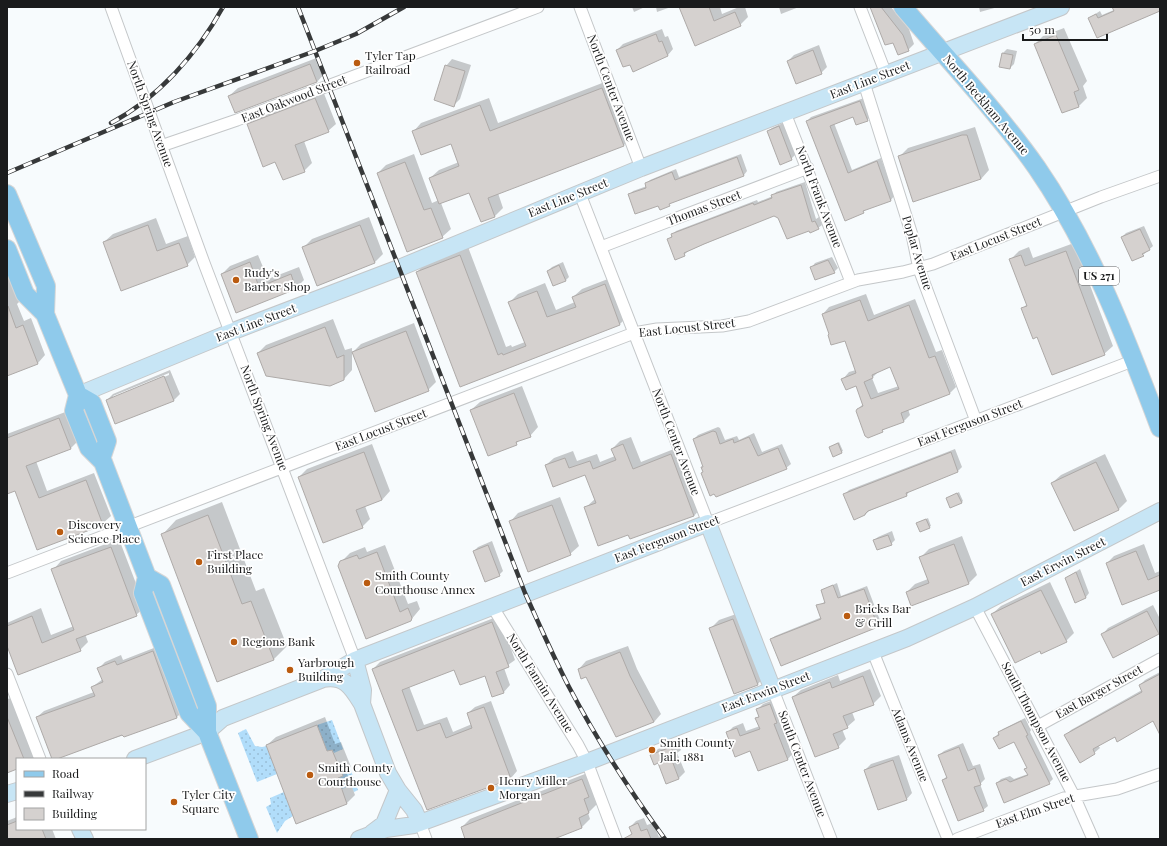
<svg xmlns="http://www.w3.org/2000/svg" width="1167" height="846" font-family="'Playfair Display',serif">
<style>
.grass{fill:url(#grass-dots)}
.shadow{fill:#0003;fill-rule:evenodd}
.building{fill:#d5d1cf;stroke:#aeaaa8;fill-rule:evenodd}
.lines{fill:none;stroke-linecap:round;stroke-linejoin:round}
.street-casing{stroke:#c4c7c9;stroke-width:13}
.secondary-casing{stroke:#c4c7c9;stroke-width:18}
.primary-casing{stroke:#d6d6d6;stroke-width:20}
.street{stroke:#fff;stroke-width:11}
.secondary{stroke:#c7e5f5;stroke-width:16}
.primary{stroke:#8fcaeb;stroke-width:18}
.rail-casing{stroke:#37393a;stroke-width:4.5}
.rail{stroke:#fff;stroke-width:3;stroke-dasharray:9;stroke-linecap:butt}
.poi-dot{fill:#ba5b10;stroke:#fff;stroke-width:1.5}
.labels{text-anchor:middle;stroke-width:3.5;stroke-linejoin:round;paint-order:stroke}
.shield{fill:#fff;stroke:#5f5f60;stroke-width:1}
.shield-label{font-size:11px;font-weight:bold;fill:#1a1b1c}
.poi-label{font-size:12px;fill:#1a1b1c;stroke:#fff;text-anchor:start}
.street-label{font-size:12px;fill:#1a1b1c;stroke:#fff}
</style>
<defs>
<pattern id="grass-dots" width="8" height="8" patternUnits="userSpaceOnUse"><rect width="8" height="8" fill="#b1ddfa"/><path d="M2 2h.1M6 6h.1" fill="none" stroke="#98bdd6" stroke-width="1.8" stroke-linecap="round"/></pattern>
</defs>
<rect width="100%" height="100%" fill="#f7fbfd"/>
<!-- grass -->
<path class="grass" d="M332,720L343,749L334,753L332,750L327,751L317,725Z
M246,729L255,746L262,747L267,746L277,774L257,782L238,733Z
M350,768L358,790L354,792L351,785L342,789L338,778L343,776L341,771Z
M284,792L293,816L285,821L277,833L266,807L271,804L270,798Z"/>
<!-- shadow -->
<path class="shadow" d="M632,7H645L634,12Z
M656,7H671L657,12Z
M680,7H720L722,14L739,7H745L748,17L740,25L695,45Z
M779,7H799L781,14Z
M871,7H891L909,29L914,44L908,50Z
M979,7H998L980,12Z
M1113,7H1160V11L1149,14L1098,37L1089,18L1100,11L1102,15L1114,10Z
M1064,28L1087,81L1083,86L1087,98L1079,106L1063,112L1035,44L1043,36Z
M662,29L665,37L668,36L673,49L668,55L630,63L617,50L623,44Z
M819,45L827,67L821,73L788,61L794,55Z
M1007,49L1017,51L1014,64L1010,68L1000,66L1003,53Z
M319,57L325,73L317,82L229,96L238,88Z
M452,59L471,65L460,99L454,105L446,66Z
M610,80L632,137L624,145L498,193L503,208L495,216L481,221L470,191L441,203L451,229L442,237L378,173L386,165L414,154L432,203L439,200L430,178L439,170L459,162L452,143L413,132L421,123L489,98L498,123Z
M323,91L336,124L328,131L304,141L312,163L304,171L276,161L248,124L256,116Z
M864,98L871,116L867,120L853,116L834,123L852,170L881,158L894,196L891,200L867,208L863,212L807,121L811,117Z
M783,123L795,155L791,159L768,131L772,128Z
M975,127L989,170L981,179L899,157L908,148Z
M741,154L747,171L744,175L673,201L660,208L659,204L629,195L633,191L647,186L646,184L650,180L676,169L679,177Z
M805,182L816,219L819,217L822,225L818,228L774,215L688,251L684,255L669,239L676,231L757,200L758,202L773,196L776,192Z
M369,217L383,254L375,262L318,285L304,247L312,239Z
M156,218L166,244L188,236L195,257L187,265L104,242L113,234Z
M1144,226L1153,246L1143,255L1122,237L1126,233Z
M1074,243L1113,346L1104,354L1038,336L1022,309L1027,304L1011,259L1019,251L1029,247L1033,258Z
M468,247L506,347L511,345L512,347L525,342L510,302L518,294L545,283L556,310L575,302L573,297L582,289L613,277L628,316L620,324L461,386L417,272L425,264Z
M258,255L268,279L299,267L304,280L296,288L236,311L222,274L230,266Z
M832,257L838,268L834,272L812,267L815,263Z
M563,262L569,277L565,281L548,271L552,267Z
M7,272L20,301L17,304L24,321L31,318L45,355L38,363L7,375Z
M866,294L874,315L915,299L936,352L942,350L956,387L950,393L908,409L910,415L904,421L886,428L882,431L858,409L863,404L856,385L843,379L849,372L856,370L845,340L830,334L823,314L829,307ZM891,366L899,386L878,393L872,378L879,371Z
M333,319L345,350L352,348V370L344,379L258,353L266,345Z
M414,323L436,382L428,390L353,352L361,344Z
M170,370L180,394L174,400H107L113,394ZM169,373V375L113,398V396Z
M522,386L538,427L530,436L520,439L516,444L471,410L480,402Z
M68,411L79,440L71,448L36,461L47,491L94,473L111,516L102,524L15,490L7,493V434Z
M718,427L720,428L725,440L737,436L739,440L754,433L762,452L782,444L791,464L786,468L704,472V466L694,439L698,435Z
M631,437L641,462L679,447L701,508L694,516L629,533L585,508L595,499L586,474L546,465L554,458L573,451L577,461L597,454L600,462L615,456L612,449L620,441Z
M839,442L843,451L841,452L830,447Z
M372,444L390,491L382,500L365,506L370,519L362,527L299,477L307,469Z
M955,449L962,467L958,471L910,490L907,495L869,511L865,515L845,494L849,490Z
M1105,454L1127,501L1119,509L1075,530L1052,483L1061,475Z
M959,492L963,501L961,503L947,498Z
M560,497L579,546L570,554L510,522L518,513Z
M222,502L256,591L264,588L287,646L273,660L163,534L176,520Z
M928,518L931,526L929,527L919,522Z
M892,531L895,540L891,544L874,540L878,537Z
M962,536L977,575L969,583L907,592L915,584L928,579L920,558L929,549Z
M119,539L145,607L136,615L85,634L88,642L80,650L7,643V623L41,608L51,635L74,626L53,570L61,561Z
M492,541L503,571L499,575L474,551L478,547Z
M1144,544L1155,573L1160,571V589L1107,563L1114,556Z
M385,545L408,604L417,601L420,609L410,621L341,562L350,553L365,547L367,552Z
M1080,569L1089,593L1086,597L1066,578Z
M1050,582L1074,633L1066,641L1040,650L992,614L1001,606Z
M837,583L841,596L867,586L881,623L878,626L771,639L775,636L822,617L818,606L826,601L822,590Z
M1153,605L1160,619V631L1158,633L1102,635L1108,628Z
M742,612L766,675L758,684L735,693L710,629L719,620Z
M499,616L515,660L504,668L510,685L504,692L485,675L455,668L409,686L424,725L447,717L453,732L472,724L468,713L475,707L491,701L517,771L511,778L428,809L373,669L380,662Z
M159,646L183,711L177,717L53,759L37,717L44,711L94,692L92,687L103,679L99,668L105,662L121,655L123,660Z
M628,646L637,669L661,714L654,722L579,669L586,661Z
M870,669L881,696L873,704L852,712L855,720L847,727L842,729L846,739L838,747L793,697L801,690L838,675L840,681Z
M1160,672V733L1153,720L1098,745L1100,748L1094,753L1065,736L1071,730L1142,690L1140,685L1145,680Z
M12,698L34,757L32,759H17V768L7,772V699Z
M776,699L793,753L788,759L759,770L751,749L727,733L733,727L743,723L746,731L760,726L757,718L759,716L757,710L763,704Z
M325,717L335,744L341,742L351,767L346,771L355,795L347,803L297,822L267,745L276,737Z
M1025,718L1031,730L1030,732L1053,779L1049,783H997L1001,779L1010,776L1014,779L1028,774L1026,769L1028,767L1014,740L994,738L1003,729Z
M677,741L681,750L677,753L685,772L679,778L667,783L658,762L652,755L658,749Z
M963,743L973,766L980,764L985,779L980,784L988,806L983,810L943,780L947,776L939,755L944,751Z
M899,755L912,793L906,800L865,770L871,764Z
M590,772L597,804L588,813L590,819L582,827L551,839H467L462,827L470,819Z
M17,817V829H52L56,839H7V821Z
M644,818L647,825L653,823L659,837L663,835L664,839H635L630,827L636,821Z"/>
<!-- building -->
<path class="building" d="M679,7H709L714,21L735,12L741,26L695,46Z
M870,7H881L903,35L909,51L898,55L893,43L885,45Z
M1112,7H1160V11L1097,38L1088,18L1096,14L1098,18L1114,11Z
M656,34L659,42L662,41L668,56L633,72L630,65L623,67L616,50Z
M1056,35L1079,90L1074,92L1079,107L1062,113L1034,44Z
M813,50L822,74L796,84L787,61Z
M1002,53L1013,55L1010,69L999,67Z
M310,64L317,82L235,113L228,96Z
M445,65L465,71L454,107L434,100Z
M602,88L624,146L488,198L495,217L481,222L469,193L439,204L429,178L459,166L451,144L421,155L412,131L480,105L490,131Z
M315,98L329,132L295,145L305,172L283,180L275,162L263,167L247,124Z
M860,101L868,121L856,125L853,117L830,126L848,173L877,161L891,201L863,211L864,213L845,221L806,121Z
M779,126L792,160L780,165L767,131Z
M962,135H967L981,179L913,202L898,156Z
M737,157L744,176L669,204L670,206L660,210L658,206L635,214L628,194L646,188L645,183L672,172L675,180Z
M405,162L424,210L431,208L443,238L407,252L377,173Z
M801,185L812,222L815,221L819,229L810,233L809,231L787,239L778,218L774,216L704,244L684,253L685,256L675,260L667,239L672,237L671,234L753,203L754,205L772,198L771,195Z
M148,225L157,251L179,243L188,266L121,291L103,242Z
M360,225L375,263L317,286L302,247Z
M1140,229L1150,250L1142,254L1144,256L1132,261L1121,237Z
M1066,251L1105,355L1052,375L1037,337L1033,339L1021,308L1027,306L1009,259L1021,255L1025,266Z
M460,255L498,355L502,353L503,355L526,346L508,302L537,291L547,317L576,307L572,297L605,284L620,325L460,387L416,272Z
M828,260L835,273L815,280L810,267Z
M250,262L259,287L291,274L296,289L236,313L221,274Z
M559,265L566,281L553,286L547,271Z
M860,300L868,321L909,305L929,358L935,356L950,394L901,413L904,422L882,430L883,432L868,438L865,436L856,411L857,409L863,406L856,386L846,390L841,379L856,373L845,341L831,345L828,335L829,334L822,314ZM890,367L899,389L871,399L864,382L873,378L872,375Z
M8,306L16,328L23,325L38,364L7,376Z
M325,327L337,358L344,355V380L330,386L266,376L257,353Z
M406,331L429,391L375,412L352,352Z
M164,376L174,401L115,424L106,400Z
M514,393L531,437L516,442L517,445L488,456L470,410Z
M59,418L71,449L26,466L39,498L86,480L103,525L37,550L15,491L7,494V438Z
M713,431L716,432L720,444L733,439L734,443L749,437L758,456L778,448L787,469L716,497L714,494L710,496L701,473L703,472L701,467H703L693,439Z
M838,443L842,453L833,457L829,447Z
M623,444L633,469L671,454L694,516L630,539L628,535L598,546L584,507L596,503L585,475L553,487L545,465L565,458L569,468L590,461L593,469L616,460L611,449Z
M364,452L382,500L356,510L363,528L323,543L298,477Z
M951,452L958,472L909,492L906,493L907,496L868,511L865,514V515L854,520L843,494Z
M1096,462L1119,510L1074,531L1051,483Z
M957,493L962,503L950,508L946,498Z
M552,505L571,555L528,572L509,521Z
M208,515L242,604L251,601L274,660L217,682L161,534Z
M926,519L930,528L920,532L916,523Z
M888,535L892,545L877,550L873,540Z
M954,544L969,584L911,606L906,592L929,583L919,557Z
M488,545L500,576L485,582L473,551Z
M111,547L137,616L76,639L81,651L18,675L7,646V626L32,616L42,643L74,630L51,569Z
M1136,551L1148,580L1160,575V590L1122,605L1106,563Z
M377,552L400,612L408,608L412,618L411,621L366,639L338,566L340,561L357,555L359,559Z
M1076,572L1086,598L1075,603L1065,578Z
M833,585L838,598L864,589L878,627L781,666L770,639L821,619L816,605L825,603L821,590Z
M1041,590L1067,642L1041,654L1040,651L1015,663L991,614Z
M1147,611L1159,634L1113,658L1101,634Z
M733,619L758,685L734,694L709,628Z
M492,622L509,667L496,672L504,693L492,697L485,676L460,685L454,670L402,690L417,731L440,723L446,738L472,728L467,713L484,707L511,779L427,810L372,669Z
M153,651L177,718L124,737L122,735L57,759H52L36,717L95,696L91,687L103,682L97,668L115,661L117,665Z
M620,652L630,676L654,722L616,737L586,677L581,679L578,669Z
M1160,674V735L1153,721L1117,742L1115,737L1093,749L1095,754L1080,763L1064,735L1142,692L1139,685Z
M863,676L874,705L843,716L848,728L833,734L839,748L815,757L792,697L830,682L832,688Z
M770,704L777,723L774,724L788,760L758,771L750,751L735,757L726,732L737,728L740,736L760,729L755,718L759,717L756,709Z
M7,717L24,759H17V769L7,773Z
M1021,721L1028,735L1026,736L1050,784L1004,803L996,783L1006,779L1010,782L1028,775L1024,769L1027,768L1014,742L999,749L993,738L999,735L998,732Z
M317,725L327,751L332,750L343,776L338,778L347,804L296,824L266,745Z
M671,747L675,757L671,758L679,779L666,784L658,763L654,765L650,755Z
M959,747L968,771L975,768L981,785L974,787L984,811L958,821L942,780L947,778L938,755Z
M893,760L907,800L878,810L864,770Z
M582,779L589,797L584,799L589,813L579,818L582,828L554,839H465L461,827Z
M17,821V829H42L46,839H7V825Z
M638,823L641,831L647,829L651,839H623L632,834L629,827Z"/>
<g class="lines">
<defs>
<path id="street" d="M111,7L204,263L355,660
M580,7L641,168
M860,7L886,74
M864,83L912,235L919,269L976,421
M785,113L851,282
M161,146L237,120L538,7
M580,194L708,523L1135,360
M601,247L808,168
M7,573L634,333L657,329L722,326L749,321L858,280L903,272L933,264L1101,197L1160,176
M492,606L578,745L587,762L616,839
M975,607L1074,796L1093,839
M873,652L948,839
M7,674L40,759
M773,690L831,839
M1038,726L1160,659
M420,823L426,839
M957,839L1064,798L1117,789L1160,774"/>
<path id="secondary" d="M78,395L231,332L399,268L641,168L1061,7
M355,660L363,690L362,704L388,773L398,790L414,810L420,823
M323,679C345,675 352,688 362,704
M135,759L207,732L223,718L323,679L355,660L708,523L773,690
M7,794L17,791
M80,829L85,839
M372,833L384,824L398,790
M359,839L386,829L414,825L428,820L587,762L907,638L975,607L1160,511"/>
<path id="primary" d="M903,7C948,60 997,111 1037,168C1092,248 1126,338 1160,428
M7,194L46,286L45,314L78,395L74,411L89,448L103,462L147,577L143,593L189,713L207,732
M7,249L25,294L45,314
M78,395L92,403L107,441L101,459
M147,577L161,585L207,706V732L249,839"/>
</defs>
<!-- street casing -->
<use href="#street" class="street-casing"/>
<!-- secondary casing -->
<use href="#secondary" class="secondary-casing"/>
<!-- primary casing -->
<use href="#primary" class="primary-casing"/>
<!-- street -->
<use href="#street" class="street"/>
<!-- secondary -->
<use href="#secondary" class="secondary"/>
<!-- primary -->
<use href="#primary" class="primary"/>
<defs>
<path id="rail" d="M298,7L525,593C539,624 553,656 569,687C597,740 630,791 665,839
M111,123C158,98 197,54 223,7
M7,173L174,102L315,51L356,34L404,7"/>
</defs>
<!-- rail casing -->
<use href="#rail" class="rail-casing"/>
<!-- rail -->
<use href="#rail" class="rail"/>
</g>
<!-- markers -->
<g class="poi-dot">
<circle cx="357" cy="63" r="4"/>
<circle cx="236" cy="280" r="4"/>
<circle cx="60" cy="532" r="4"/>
<circle cx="199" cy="562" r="4"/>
<circle cx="367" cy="583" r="4"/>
<circle cx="847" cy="616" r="4"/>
<circle cx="234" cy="642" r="4"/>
<circle cx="290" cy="670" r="4"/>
<circle cx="652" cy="750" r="4"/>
<circle cx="310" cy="775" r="4"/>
<circle cx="491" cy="788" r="4"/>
<circle cx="174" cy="802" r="4"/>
</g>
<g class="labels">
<!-- shield labels -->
<rect class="shield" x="1079" y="267" width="40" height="18" rx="3"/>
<g class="shield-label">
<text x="1099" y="280">US 271</text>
</g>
<!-- poi labels -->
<g class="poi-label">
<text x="365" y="60">Tyler Tap<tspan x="365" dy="14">Railroad</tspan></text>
<text x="244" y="277">Rudy's<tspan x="244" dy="14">Barber Shop</tspan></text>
<text x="68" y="529">Discovery<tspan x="68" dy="14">Science Place</tspan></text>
<text x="207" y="559">First Place<tspan x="207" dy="14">Building</tspan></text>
<text x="375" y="580">Smith County<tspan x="375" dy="14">Courthouse Annex</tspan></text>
<text x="855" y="613">Bricks Bar<tspan x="855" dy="14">&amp; Grill</tspan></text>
<text x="242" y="646">Regions Bank</text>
<text x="298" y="667">Yarbrough<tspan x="298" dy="14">Building</tspan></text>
<text x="660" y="747">Smith County<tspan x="660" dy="14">Jail, 1881</tspan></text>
<text x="318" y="772">Smith County<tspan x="318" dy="14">Courthouse</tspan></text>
<text x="499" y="785">Henry Miller<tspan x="499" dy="14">Morgan</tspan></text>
<text x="182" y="799">Tyler City<tspan x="182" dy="14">Square</tspan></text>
</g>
<!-- street labels -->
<g class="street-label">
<text transform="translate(870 80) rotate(-21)" y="4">East Line Street</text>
<text transform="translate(611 88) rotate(69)" y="4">North Center Avenue</text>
<text transform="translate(294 99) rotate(-21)" y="4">East Oakwood Street</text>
<text transform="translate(986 105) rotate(50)" y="4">North Beckham Avenue</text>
<text transform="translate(150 114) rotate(70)" y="4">North Spring Avenue</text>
<text transform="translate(819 197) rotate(69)" y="4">North Frank Avenue</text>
<text transform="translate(568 198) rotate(-22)" y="4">East Line Street</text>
<text transform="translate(704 208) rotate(-21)" y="4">Thomas Street</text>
<text transform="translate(996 239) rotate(-22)" y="4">East Locust Street</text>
<text transform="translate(917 253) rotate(73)" y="4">Poplar Avenue</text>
<text transform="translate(256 323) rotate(-21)" y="4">East Line Street</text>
<text transform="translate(687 328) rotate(-6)" y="4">East Locust Street</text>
<text transform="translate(264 418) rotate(69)" y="4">North Spring Avenue</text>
<text transform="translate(970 423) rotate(-21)" y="4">East Ferguson Street</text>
<text transform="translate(381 430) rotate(-21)" y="4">East Locust Street</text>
<text transform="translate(676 442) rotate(69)" y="4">North Center Avenue</text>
<text transform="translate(667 539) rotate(-21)" y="4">East Ferguson Street</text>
<text transform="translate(1063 562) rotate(-27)" y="4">East Erwin Street</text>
<text transform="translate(540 683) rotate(58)" y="4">North Fannin Avenue</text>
<text transform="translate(766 692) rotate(-21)" y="4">East Erwin Street</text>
<text transform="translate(1099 692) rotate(-29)" y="4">East Barger Street</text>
<text transform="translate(1036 722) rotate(62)" y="4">South Thompson Avenue</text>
<text transform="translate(910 745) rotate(68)" y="4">Adams Avenue</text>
<text transform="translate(802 764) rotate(69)" y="4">South Center Avenue</text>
<text transform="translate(1035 811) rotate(-19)" y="4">East Elm Street</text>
</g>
</g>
<!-- border -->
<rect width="1167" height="846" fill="none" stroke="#1a1b1c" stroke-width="16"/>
<!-- legend -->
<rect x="16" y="758" width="130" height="72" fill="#ffffff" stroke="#a3a4a4"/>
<rect x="24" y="771" width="20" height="6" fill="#8fcaeb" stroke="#a3a4a4"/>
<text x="52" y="778" font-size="12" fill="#1a1b1c">Road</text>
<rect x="24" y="791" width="20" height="6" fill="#37393a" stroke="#a3a4a4"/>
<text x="52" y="798" font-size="12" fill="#1a1b1c">Railway</text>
<rect x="24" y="808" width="20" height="12" fill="#d5d1cf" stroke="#a3a4a4"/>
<text x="52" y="818" font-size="12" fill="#1a1b1c">Building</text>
<!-- scale -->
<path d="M1023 34v6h84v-6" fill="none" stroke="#1a1b1c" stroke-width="2"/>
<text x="1029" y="34" font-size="12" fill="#1a1b1c" stroke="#ffffff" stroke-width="3" paint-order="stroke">50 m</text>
</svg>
